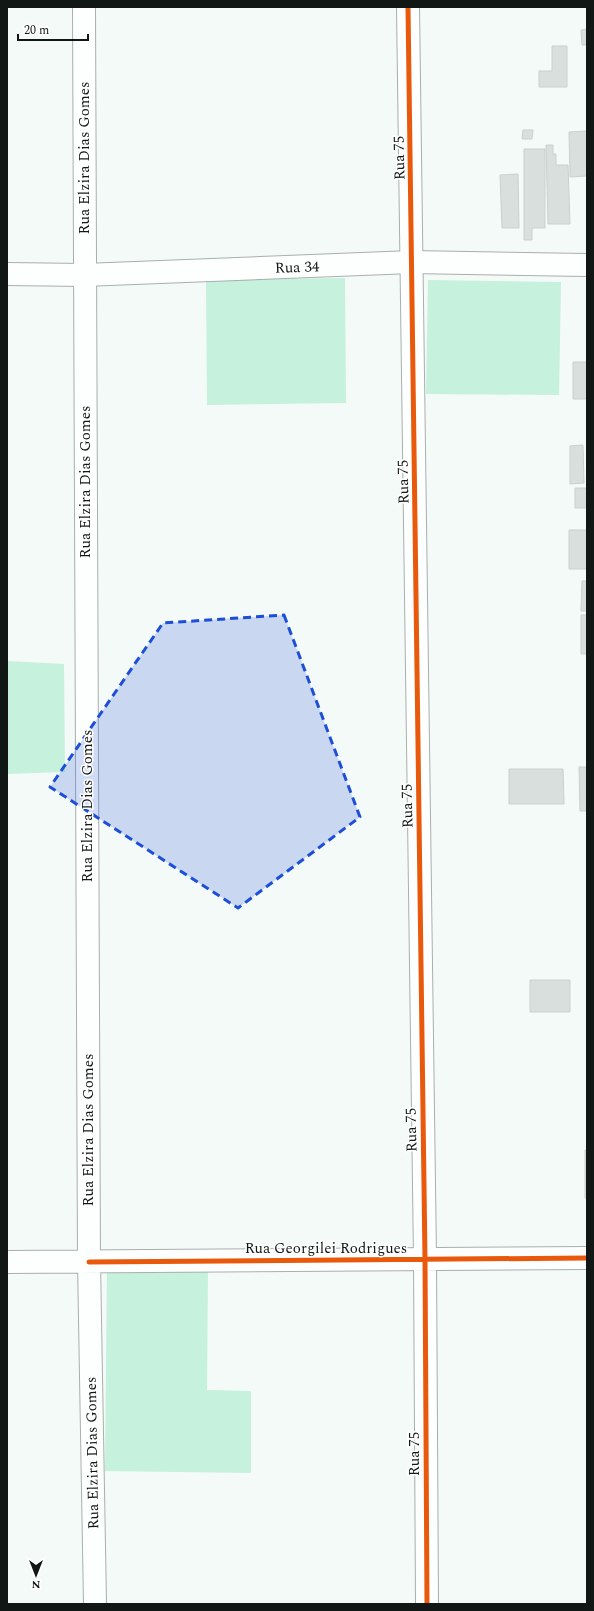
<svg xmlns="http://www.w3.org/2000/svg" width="594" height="1611" font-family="Spectral,serif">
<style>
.green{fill:#c5f1dd}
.building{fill:#d9dfdc;stroke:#cad0cd}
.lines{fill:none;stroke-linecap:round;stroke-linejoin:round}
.minor-casing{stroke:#a9afac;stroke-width:24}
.tertiary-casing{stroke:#a9afac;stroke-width:24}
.minor{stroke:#fdfefe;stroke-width:22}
.tertiary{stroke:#fdfefe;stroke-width:22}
.cycleway-casing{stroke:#fff;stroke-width:8}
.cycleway{stroke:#e8590c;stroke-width:5}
.marked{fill:#1d4ed8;fill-opacity:0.2;stroke:#1d4ed8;stroke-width:3;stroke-dasharray:8 5;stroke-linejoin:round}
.labels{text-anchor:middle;stroke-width:3;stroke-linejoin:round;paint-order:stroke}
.street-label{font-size:15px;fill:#111714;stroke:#fff}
</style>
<rect width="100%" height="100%" fill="#f4faf7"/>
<!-- green -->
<path class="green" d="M345,278L346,403L207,405L206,280Z
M428,280L561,282L559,395L426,394Z
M7,661L64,664L65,772L7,774Z
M107,1264L208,1266L207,1390L251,1391V1473L105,1471Z"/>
<!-- building -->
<path class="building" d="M587,29V45H582L581,30Z
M552,46H567V87H539V71H552Z
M523,130H533L532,139H522Z
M587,131V176L570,177L569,132Z
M546,145H553V154H556V165H568L570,224H548Z
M524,149H545V228H532V240H524Z
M518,174L519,228H502L500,175Z
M573,362H587V399H573Z
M583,445L584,483L570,484V446Z
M575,488H587V508H575Z
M569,530H587V569H569Z
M582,581H587V611H581Z
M581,615H587V654H581Z
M579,767H587V811H580Z
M509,769H563L564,804H509Z
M530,980H570V1012H530Z
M585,1150H587V1198H585Z"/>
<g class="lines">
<defs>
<path id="minor" d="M84,7L89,1262L95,1604
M408,7L425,1259L427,1604
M7,1262L587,1258"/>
<path id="tertiary" d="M7,274L84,275L412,262L587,265"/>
</defs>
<!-- minor casing -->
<use href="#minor" class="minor-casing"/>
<!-- tertiary casing -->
<use href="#tertiary" class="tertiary-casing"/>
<!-- minor -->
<use href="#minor" class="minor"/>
<!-- tertiary -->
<use href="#tertiary" class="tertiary"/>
<defs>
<path id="cycleway" d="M408,7L425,1259L427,1604
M89,1262L587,1258"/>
</defs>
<!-- cycleway casing -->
<use href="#cycleway" class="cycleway-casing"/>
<!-- cycleway -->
<use href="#cycleway" class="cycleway"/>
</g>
<!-- marked area -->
<path class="marked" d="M284,615L360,817L238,908L50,787L163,623Z"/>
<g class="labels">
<!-- street labels -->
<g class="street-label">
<text transform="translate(84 158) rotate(-90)" y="5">Rua Elzira Dias Gomes</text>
<text transform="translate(399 158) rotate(-91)" y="5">Rua 75</text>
<text transform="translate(297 267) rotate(-2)" y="5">Rua 34</text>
<text transform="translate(85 482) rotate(-90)" y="5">Rua Elzira Dias Gomes</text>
<text transform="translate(403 482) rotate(-91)" y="5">Rua 75</text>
<text transform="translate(87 806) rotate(-90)" y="5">Rua Elzira Dias Gomes</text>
<text transform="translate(407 806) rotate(-91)" y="5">Rua 75</text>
<text transform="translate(88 1130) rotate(-90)" y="5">Rua Elzira Dias Gomes</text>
<text transform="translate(411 1130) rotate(-91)" y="5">Rua 75</text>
<text x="326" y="1253">Rua Georgilei Rodrigues</text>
<text transform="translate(92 1453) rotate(-91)" y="5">Rua Elzira Dias Gomes</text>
<text transform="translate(414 1454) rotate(-90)" y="5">Rua 75</text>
</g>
</g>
<!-- border -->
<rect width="594" height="1611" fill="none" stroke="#111714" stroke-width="16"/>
<!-- north arrow -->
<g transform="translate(36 1575) rotate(180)" stroke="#ffffff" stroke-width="3" paint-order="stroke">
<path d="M0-3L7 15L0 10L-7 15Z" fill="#111714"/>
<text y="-6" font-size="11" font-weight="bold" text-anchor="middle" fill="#111714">N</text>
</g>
<!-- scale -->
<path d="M18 34v6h70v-6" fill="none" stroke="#111714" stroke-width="2"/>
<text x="24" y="34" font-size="12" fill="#111714" stroke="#ffffff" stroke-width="3" paint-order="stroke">20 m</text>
</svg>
